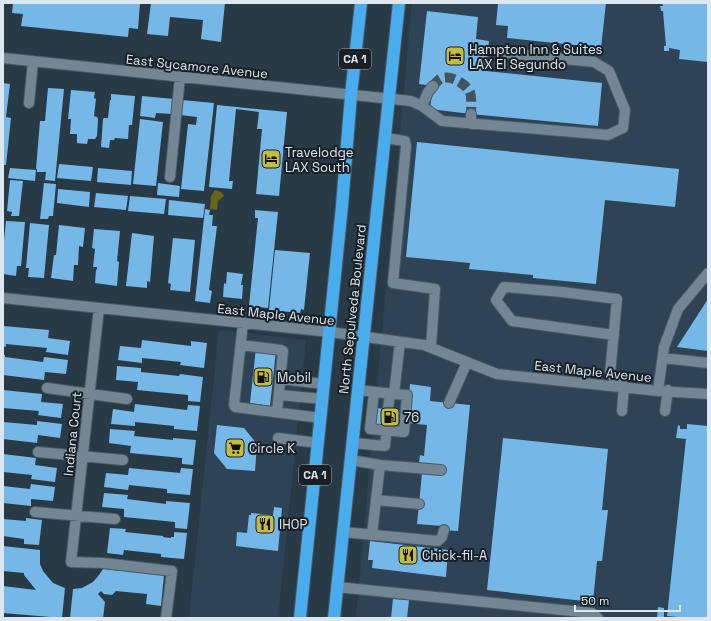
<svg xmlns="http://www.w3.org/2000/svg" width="711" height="621" font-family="'Space Grotesk',sans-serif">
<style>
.built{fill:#2e4456}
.water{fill:#686514}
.building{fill:#75b8e8}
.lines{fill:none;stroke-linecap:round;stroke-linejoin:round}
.minor-tunnel{stroke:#43545f;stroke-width:10;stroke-dasharray:10 5;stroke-linecap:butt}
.minor-casing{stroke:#495863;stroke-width:12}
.highway-casing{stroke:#495863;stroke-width:14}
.minor{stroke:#728694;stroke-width:10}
.highway{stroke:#49aced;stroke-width:12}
.labels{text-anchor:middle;stroke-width:4;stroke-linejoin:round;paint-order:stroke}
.shield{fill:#182026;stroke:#a1abb3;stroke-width:1}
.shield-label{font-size:12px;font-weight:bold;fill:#dce7ef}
.poi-label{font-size:13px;fill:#dce7ef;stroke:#182026;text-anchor:start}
.street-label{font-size:13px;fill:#dce7ef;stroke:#182026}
</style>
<rect width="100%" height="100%" fill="#283a46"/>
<!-- built -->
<path class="built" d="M412,3H708V618H356Z
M219,330L306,340L278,618H189Z"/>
<!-- water -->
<path class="water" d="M215,190L221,192L224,196L218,201L217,210L210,209L211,196Z"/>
<!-- building -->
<path class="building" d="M13,3H140L138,29L129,28L128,37L21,26L23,14L12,13Z
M151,3H225L221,42L201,39L203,20L170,17L168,36L147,34Z
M498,3H606L601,48L507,38L508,26L496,25Z
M662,3H708V62L679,59L680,50L669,48V51H664V46H666L663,11H661L660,6H663Z
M427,11L478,17L476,39L489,41L486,71L602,83L598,126L471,114L430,109L433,86L419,84Z
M3,83L10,84L6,117L11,118L6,165H3Z
M48,88L64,89L55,181L45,180L46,172H37V169H36L40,121H45Z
M71,90L95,92L94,98L96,99L94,116L97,117L98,119L97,136L95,139H88L87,144L77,143V134H70L71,119H68Z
M111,94L135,96L132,125H129L128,139L115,138L114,140H110L109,148L101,147L103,119L104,118H108L110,100H111Z
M142,96L174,99L172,114L156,113L155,118L140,116Z
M182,100L214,103L204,191L181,189L188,124L196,125L197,117L180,115Z
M217,105L287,112L279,196L256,194L262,129H257L259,112L236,109L229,181H233L232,189L209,187Z
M140,119L163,122L156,186L133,184Z
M417,142L679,169L675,207L605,200L596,284L533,278V275L469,269L470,263L406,257Z
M59,164L93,167L91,181L57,178Z
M10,168L36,170L35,181L8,178Z
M98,168L132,171L131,185L97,182Z
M10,180L23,181L19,216H11L12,212L7,211Z
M44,183L56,184L53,216H49L48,219H40Z
M158,183L180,186L179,197L157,195Z
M58,189L90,192L89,207L57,203Z
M96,193L128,196L126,210L94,207Z
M130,196L166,199L164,214L128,211Z
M169,200L205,204L203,218L168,215Z
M205,209L210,210L209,215H213L212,226H217L209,290L212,291L210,303L195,301Z
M255,210L278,212L268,308L249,306L258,218H255Z
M6,221L25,222L21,266H17L16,276L3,274V249Z
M30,223L49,225L44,278L28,277L29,268H26Z
M59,225L85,228L83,247L79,246L78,265H74L73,281L51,278L54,255H56Z
M94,229L120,231L117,261L119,262L117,286L95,283L96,269L97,270V267H93L95,249L92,248Z
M132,233L154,236L150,282L147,281V288L126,286Z
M173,238L195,240L190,292L170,290L171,284L168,283Z
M275,250L310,253L304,310L301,309L300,313L269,310Z
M227,272L243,274L241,285H243L242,299L223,297L224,283L226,284Z
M708,299V351L677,347Z
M3,326L49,330L48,338L70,341L68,355L46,352L47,348L6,344V347L3,346Z
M142,340L191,346V341L207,343L204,368L180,365L181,362L142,358V363L118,360L120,346L141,348Z
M256,348L276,350L270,406L250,403Z
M3,354L5,355V357L43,362L44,357L68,360L66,374L45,372L44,380L3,375Z
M117,366L141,368V372L179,376L180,374L203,377L200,402L188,401V395L137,390L138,382L116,380Z
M410,384L431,387L430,401L470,405L458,531L442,530V526L417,524L423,463L419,462L420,455L424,456L427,425L406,423Z
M3,390L42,394L41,402L63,404L61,418L38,415L39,411L3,408Z
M135,404L187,410L188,405L200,406L197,431L174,429V426L135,422V426L111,424L113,409L134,412Z
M376,408L405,411L404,427L374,424Z
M37,421L62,424L60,438L38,435L37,443L3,439V422L37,425Z
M687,424L708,426V618H689L667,616L686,439L676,438L678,425L680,426V429H687Z
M217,425L244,428L257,444L255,471L227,469L214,453Z
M110,429L135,431L134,436L173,440V438L196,440L193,465L182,464V458L130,453L131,446L109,443Z
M503,438L608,449L602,510H608L602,561H597L593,602L487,590Z
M3,454L36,458L35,465L57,468L55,482L31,479L32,475L3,472Z
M129,468L180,473L181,468L193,469L190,495L167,493V489L129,485L128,490L104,487L106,473L128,475Z
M31,484L55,487L53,501L31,499V506L3,503V486L30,489Z
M104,493L128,495L127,499L166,504V501L190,503L187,529L175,528V522L124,517V509L102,507Z
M274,507L282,508L278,551L236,546L237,532L247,533L249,515H251V513L273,515Z
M26,518L42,520L39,545L24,544V539L3,536V519L26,521Z
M110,528L126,529L125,532L163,536V537L171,538V537H174V532L187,533L184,559L161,557V554L124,550L123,555L107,553Z
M370,541L448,550L446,577L372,568L373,560H368Z
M3,546L40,550V564L43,571L53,583L65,588L62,618L3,613V586L36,590L24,575V573L3,571Z
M103,569L164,575L161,606L146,604L147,594L116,591L112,595L104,594L101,591L98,594L105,602L103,618H70L73,589L82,588L93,582L99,575Z
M393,599L409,600L407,618H391Z
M658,607L664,608V618H657Z"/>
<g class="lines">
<!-- minor-tunnel -->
<path class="minor-tunnel" d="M433,86C435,84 437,81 440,79C449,74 465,83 470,92C472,98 471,108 471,114
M387,425L388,409"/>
<defs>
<path id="minor" d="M3,58L411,101L422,106L442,121L608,135L623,128L625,110L609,71L594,62L507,53
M29,103L33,61
M422,106L428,92L433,86
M471,114V124
M385,138L405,141L406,146L393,283L435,289L431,347
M170,177L180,77
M3,298L330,332L424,345L497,374L658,391L708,394
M99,308L71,562L103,563L172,571L166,618
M243,323L234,405L235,407L321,418
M614,335L512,321L496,300L504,287L562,292L617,299L610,374L624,386L622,411
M241,345L281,350L283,351L277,412
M663,358L708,363
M280,379L324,384
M47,388L127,399
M358,390L394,394L400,342
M658,391L664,347L678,309L708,273
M374,392L370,429L404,432L407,395L394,394
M279,395L323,399
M449,403L467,362
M388,409L390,393
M665,411L668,390
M278,438L318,443
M353,443L385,446L387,425
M38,452L123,460
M351,460L380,465L372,535
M380,465L441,470
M376,500L419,504
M35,512L115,519
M343,532L438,541L442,537L444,530
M337,587L592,613L598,618"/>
<path id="highway" d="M300,618L342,206L351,95L361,3
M334,618L399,3"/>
</defs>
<!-- minor casing -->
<use href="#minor" class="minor-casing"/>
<!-- highway casing -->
<use href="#highway" class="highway-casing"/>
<!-- minor -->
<use href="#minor" class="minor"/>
<!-- highway -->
<use href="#highway" class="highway"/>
</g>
<!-- icons -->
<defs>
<symbol id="hotel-square" viewBox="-11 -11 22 22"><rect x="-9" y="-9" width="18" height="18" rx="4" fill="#c2bd3f" stroke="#182026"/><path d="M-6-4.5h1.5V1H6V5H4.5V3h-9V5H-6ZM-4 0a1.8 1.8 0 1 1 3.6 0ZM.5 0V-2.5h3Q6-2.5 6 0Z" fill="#111"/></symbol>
<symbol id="fuel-square" viewBox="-11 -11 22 22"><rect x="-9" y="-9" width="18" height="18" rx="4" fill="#c2bd3f" stroke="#182026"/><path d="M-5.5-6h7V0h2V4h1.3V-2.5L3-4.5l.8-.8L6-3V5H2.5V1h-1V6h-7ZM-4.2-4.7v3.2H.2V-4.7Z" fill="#111"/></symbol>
<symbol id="supermarket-square" viewBox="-11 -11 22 22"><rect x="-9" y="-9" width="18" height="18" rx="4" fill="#c2bd3f" stroke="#182026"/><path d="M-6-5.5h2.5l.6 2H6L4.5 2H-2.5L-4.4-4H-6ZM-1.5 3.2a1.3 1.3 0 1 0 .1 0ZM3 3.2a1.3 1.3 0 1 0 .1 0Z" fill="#111"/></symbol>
<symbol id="restaurant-square" viewBox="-11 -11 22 22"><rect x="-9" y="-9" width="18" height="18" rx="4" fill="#c2bd3f" stroke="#182026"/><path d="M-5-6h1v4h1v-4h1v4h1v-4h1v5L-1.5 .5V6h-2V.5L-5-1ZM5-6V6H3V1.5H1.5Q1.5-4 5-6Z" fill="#111"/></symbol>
</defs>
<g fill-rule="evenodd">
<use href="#hotel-square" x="444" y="45" width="22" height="22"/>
<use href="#hotel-square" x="260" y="148" width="22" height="22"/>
<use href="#fuel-square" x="252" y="366" width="22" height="22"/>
<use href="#fuel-square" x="379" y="406" width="22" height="22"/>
<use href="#supermarket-square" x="224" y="437" width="22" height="22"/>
<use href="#restaurant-square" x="254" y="513" width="22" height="22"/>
<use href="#restaurant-square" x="397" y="544" width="22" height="22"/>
</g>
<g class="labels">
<!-- shield labels -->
<g class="shield">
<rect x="339" y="49" width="32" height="20" rx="3"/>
<rect x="299" y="465" width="32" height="20" rx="3"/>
</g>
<g class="shield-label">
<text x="355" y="63">CA 1</text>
<text x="315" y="479">CA 1</text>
</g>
<!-- poi labels -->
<g class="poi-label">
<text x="469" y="54">Hampton Inn &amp; Suites<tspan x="469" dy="15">LAX El Segundo</tspan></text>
<text x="285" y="157">Travelodge<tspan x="285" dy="15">LAX South</tspan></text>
<text x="277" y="382">Mobil</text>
<text x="404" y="422">76</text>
<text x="249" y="453">Circle K</text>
<text x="279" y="529">IHOP</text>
<text x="422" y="560">Chick-fil-A</text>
</g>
<!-- street labels -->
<g class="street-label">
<text transform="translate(197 66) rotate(6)" y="5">East Sycamore Avenue</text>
<text transform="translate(352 309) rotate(-84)" y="5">North Sepulveda Boulevard</text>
<text transform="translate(276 314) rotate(6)" y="5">East Maple Avenue</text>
<text transform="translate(593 371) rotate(6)" y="5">East Maple Avenue</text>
<text transform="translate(72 434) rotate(-84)" y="5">Indiana Court</text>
</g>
</g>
<!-- border -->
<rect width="711" height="621" fill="none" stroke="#dce7ef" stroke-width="8"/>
<!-- scale -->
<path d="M575 605v6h105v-6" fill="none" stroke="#dce7ef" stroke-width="2"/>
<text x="581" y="605" font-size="12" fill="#dce7ef" stroke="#182026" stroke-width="3" paint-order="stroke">50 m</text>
</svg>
